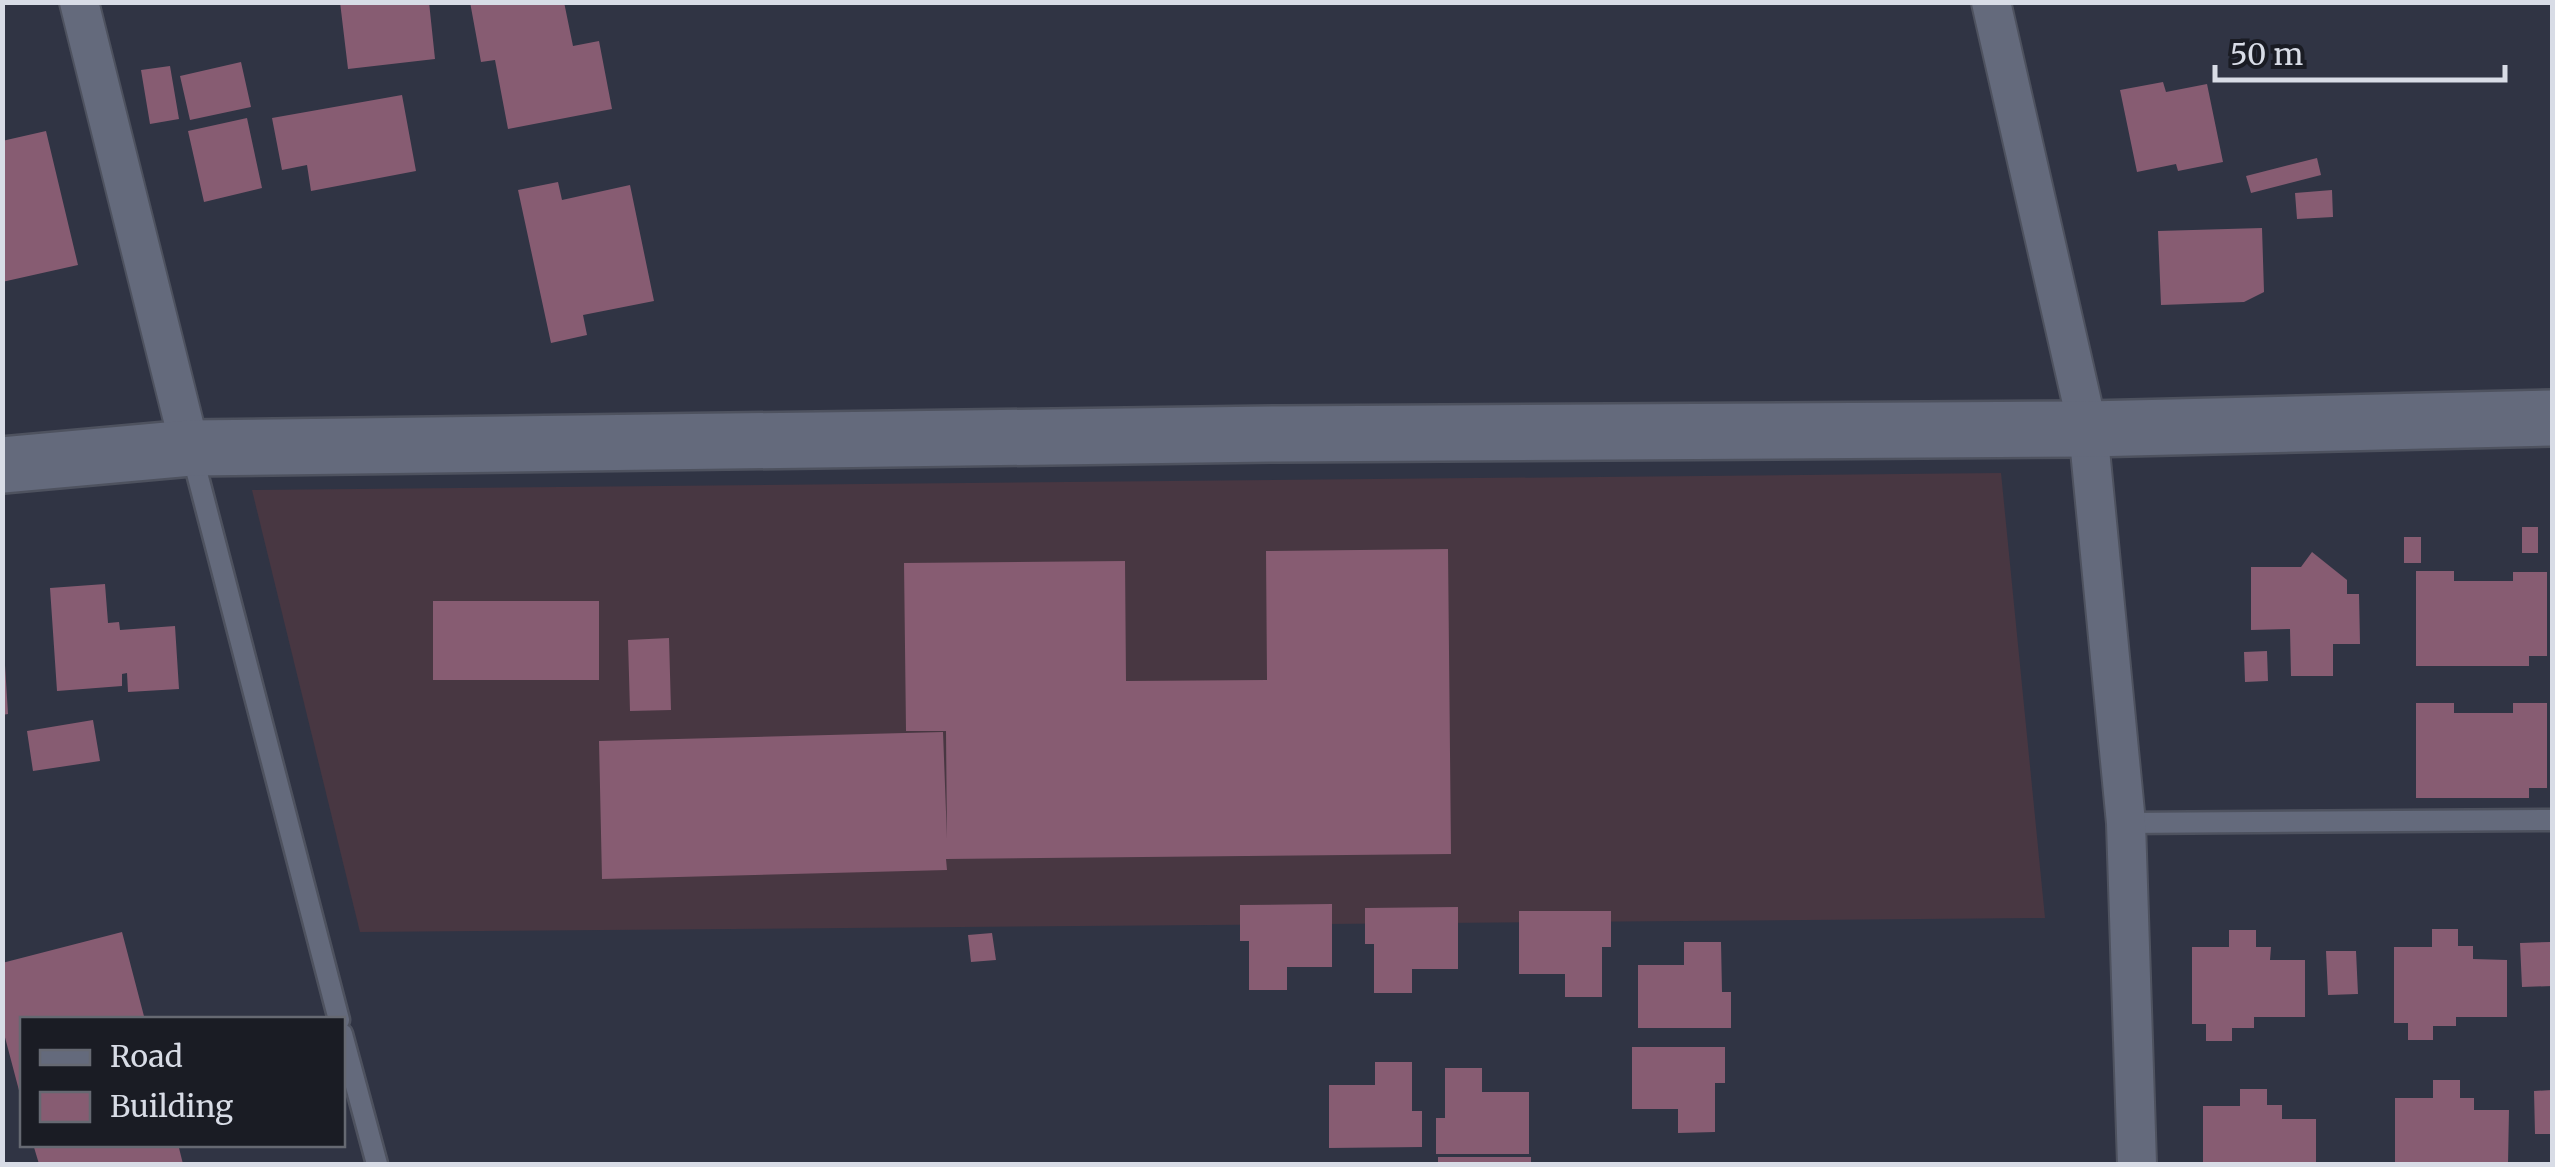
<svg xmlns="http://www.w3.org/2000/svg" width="2555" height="1167" font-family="Merriweather,serif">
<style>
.industrial{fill:#483742}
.building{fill:#875c72}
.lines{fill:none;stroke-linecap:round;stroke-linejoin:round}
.service-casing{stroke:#4e525f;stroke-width:25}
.minor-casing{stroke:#4e525f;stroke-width:42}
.secondary-casing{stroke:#4e525f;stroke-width:60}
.service{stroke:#646a7c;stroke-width:20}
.minor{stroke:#646a7c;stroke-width:38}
.secondary{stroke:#646a7c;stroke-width:55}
</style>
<rect width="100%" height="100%" fill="#303444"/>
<!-- industrial -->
<path class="industrial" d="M2001,473L2045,918L360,932L252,490Z"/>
<!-- building -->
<path class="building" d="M340,2H429L435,59L348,69Z
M470,2H564L573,46L599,41L612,109L508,129L495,60L481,62Z
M241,62L251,107L190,120L180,76Z
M170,66L179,119L150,124L141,70Z
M2163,82L2166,92L2207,84L2223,162L2178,171L2176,164L2137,172L2120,90Z
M402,95L416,171L311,191L307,165L282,170L272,118Z
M247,118L262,188L204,202L188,131Z
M46,131L78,265L2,282V141Z
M2317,158L2321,175L2251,193L2246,176Z
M558,182L562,200L630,185L654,301L583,315L587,335L551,343L518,190Z
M2332,190L2333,217L2297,219L2295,193Z
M2262,228L2264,292L2244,302L2161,305L2158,231Z
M2522,527H2538V553H2522Z
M2404,537H2421V563H2404Z
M1448,549L1451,854L946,859L947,870L602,879L599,741L943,732L947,838L946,731H906L904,563L1125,561L1126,681L1267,680L1266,551Z
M2312,552L2347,580V594H2359L2360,644H2333V676H2291L2290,629L2251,630V567H2301Z
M2416,571H2454V581H2513V572H2547V656H2529V666H2416Z
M105,584L108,623L119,622L120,630L175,626L179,689L128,692L127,673L122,674V686L57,691L50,588Z
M433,601H599V680H433Z
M669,638L671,710L630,711L628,640Z
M2267,651L2268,681L2245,682L2244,652Z
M5,665L8,714L2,715V666Z
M2416,703H2454V713H2513V703H2547V788H2529V798H2416Z
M93,720L100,761L33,771L27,731Z
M1332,904V967H1287V990H1249V941H1240V905Z
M1458,907V969H1412V993H1374V944H1365V908Z
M1519,911H1611V947H1602V997H1565V974H1519Z
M2432,929H2458V946H2473V959L2507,960V1017H2456V1026H2433V1040H2408V1023H2394V947H2432Z
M2229,930H2256V947H2271L2270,960H2305V1017H2254V1028H2232V1041H2206V1024H2192V947H2229Z
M122,932L145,1020H22L21,1098L2,1026V963Z
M992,933L996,960L971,962L968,935Z
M1684,942H1721L1722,992H1731V1028H1638V965H1684Z
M2551,942L2552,986L2522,987L2520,943Z
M2326,951H2356L2358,994L2328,995Z
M1632,1047H1725V1083H1715V1132L1678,1133V1109H1632Z
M1375,1062H1412V1111H1422V1147L1329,1148V1085H1375Z
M1445,1068H1482V1092H1529V1154H1436V1118H1445Z
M2433,1080H2460V1098H2474V1110H2509L2508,1164H2395V1098H2433Z
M2240,1089H2267V1105H2282V1119H2316V1164H2203V1106H2240Z
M2552,1090V1134H2535L2534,1091Z
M33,1144H178L183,1164H39Z
M1438,1157H1531V1164H1438Z"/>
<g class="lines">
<defs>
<path id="service" d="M191,450L339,1020
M2126,823L2552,820
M342,1034L377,1164"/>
<path id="minor" d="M79,2L190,448
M1991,2L2088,429L2126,823L2137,1164"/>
<path id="secondary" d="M2,465L190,448L1279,434L2088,429L2552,418"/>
</defs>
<!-- service casing -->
<use href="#service" class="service-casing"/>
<!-- minor casing -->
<use href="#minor" class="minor-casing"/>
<!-- secondary casing -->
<use href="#secondary" class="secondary-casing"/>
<!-- service -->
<use href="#service" class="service"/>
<!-- minor -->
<use href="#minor" class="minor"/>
<!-- secondary -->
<use href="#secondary" class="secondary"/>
</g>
<!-- border -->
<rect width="2555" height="1167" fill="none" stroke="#d8dce6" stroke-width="10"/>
<!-- legend -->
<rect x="20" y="1017" width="325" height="130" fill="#1a1c24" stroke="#666972" stroke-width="2.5"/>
<rect x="40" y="1050" width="50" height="15" fill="#646a7c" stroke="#666972" stroke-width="2.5"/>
<text x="110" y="1067" font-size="30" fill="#d8dce6">Road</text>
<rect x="40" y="1092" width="50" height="30" fill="#875c72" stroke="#666972" stroke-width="2.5"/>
<text x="110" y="1117" font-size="30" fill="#d8dce6">Building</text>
<!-- scale -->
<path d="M2215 65v15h290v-15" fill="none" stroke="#d8dce6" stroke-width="5"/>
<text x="2230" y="65" font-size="30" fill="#d8dce6" stroke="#1a1c24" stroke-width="8" paint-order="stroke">50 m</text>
</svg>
